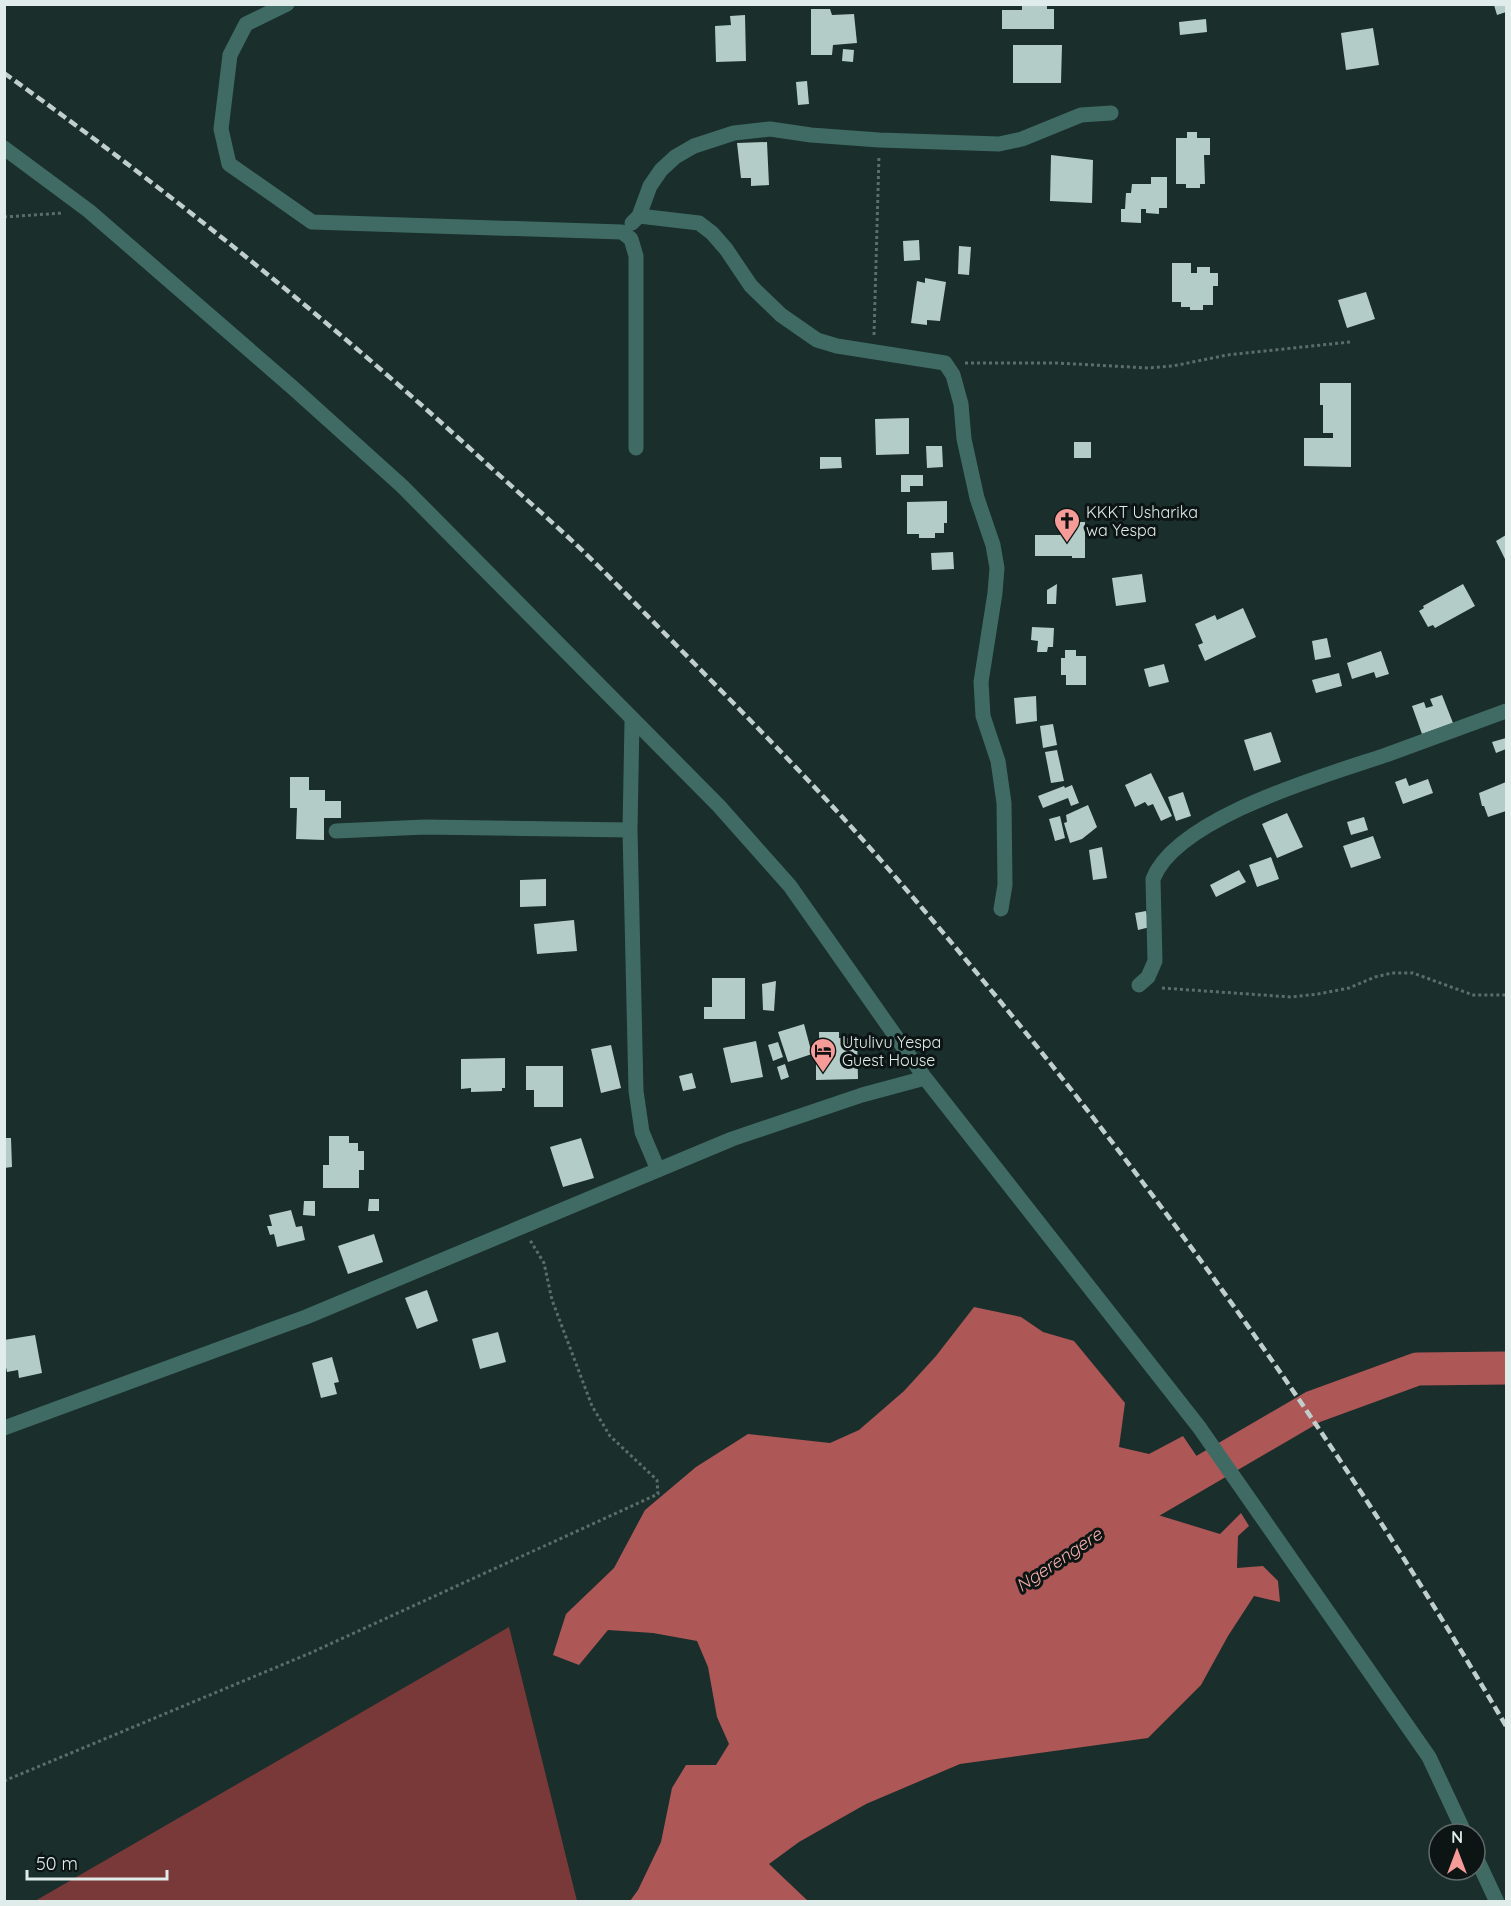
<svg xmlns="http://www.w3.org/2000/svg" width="1511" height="1906" font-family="Quicksand,sans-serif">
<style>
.green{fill:#7a3939}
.water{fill:#ad5757}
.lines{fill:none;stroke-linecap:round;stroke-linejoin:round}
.river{stroke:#ad5757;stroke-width:33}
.building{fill:#b4ccc7}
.path{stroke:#5c6d6a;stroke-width:3;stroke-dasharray:3 3;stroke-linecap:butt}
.minor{stroke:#3f6b64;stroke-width:15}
.rail{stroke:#c1cfcc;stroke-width:4.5;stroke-dasharray:9 4.5;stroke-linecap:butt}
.labels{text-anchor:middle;stroke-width:6;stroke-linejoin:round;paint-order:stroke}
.poi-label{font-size:16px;fill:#dfece9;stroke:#0c1513;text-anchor:start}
.water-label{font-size:18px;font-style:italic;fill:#f9b0ad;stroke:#0c1513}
</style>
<rect width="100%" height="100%" fill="#1a2e2b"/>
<!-- green -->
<path class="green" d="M509,1627L577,1901H35Z"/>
<!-- water -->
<path class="water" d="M974,1307L1021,1317L1043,1332L1074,1341L1125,1403L1119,1447L1149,1454L1183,1436L1204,1467L1161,1491L1158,1515L1220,1534L1241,1513L1249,1526L1238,1536L1237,1568L1263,1566L1278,1581L1280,1602L1254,1596L1228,1636L1201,1685L1148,1738L960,1764L866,1804L799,1842L769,1864L808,1901H630L638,1890L661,1842L672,1788L686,1765H716L729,1744L717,1717L708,1667L697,1641L653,1633L608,1630L579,1665L553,1655L566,1614L614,1568L645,1510L696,1467L748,1434L830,1443L859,1430L904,1391L936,1356Z"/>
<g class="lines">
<!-- river -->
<path class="river" d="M1121,1519L1313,1407L1417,1369L1506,1368"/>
</g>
<!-- building -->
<path class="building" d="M1022,4H1047V9H1054V29H1002V10H1022Z
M1494,5H1506V12L1497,15Z
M811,9H830L832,15L854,14L857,43L833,45L832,55H811Z
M745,15L746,61L716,62L715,26L731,25L730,16Z
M1206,19L1207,32L1180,35L1179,22Z
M1373,28L1379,65L1346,70L1341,33Z
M1013,45H1062L1061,83H1013Z
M843,49L854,50L853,62L842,61Z
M807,81L809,104L798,105L796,82Z
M1187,132H1197V138H1210V155H1204L1205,184H1200V188H1186V184H1176V138H1187Z
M767,142L769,185L751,186V178H741L737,143Z
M1051,155L1093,160L1092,203L1050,201Z
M1151,177H1167V208H1159V214L1146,213V209H1141V223L1121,222V209H1125L1126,193H1131L1132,184H1151Z
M919,240L920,260L904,261L903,241Z
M959,246L971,247L969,275L958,274Z
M1172,263H1191V273H1197V267H1210V273H1218V286H1213V305H1203V310H1190V307H1181V302H1172Z
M925,278L946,282L940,321L927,320V325L911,323L917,281L925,283Z
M1366,292L1375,319L1347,328L1338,300Z
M1320,383H1351V467L1304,466V438H1333V433H1323V405H1320Z
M909,418V454L876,455L875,419Z
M1074,442H1091V458H1074Z
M926,446H942L943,467L927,468Z
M820,457H841L842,468L820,469Z
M901,475H923V486H910V492H901Z
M947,501V523H944V533H935V538H919V534H907V502Z
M1070,522H1085V558H1072V556H1035V535H1070Z
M1506,535V561L1496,541Z
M953,552L954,569L932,570L931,553Z
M1142,574L1146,602L1116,606L1112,578Z
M1057,584L1056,604H1047V590Z
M1463,584L1475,606L1435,628L1433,625L1428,627L1419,611L1424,608L1423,606Z
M1243,608L1256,637L1205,661L1198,645L1203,643L1195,624L1215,615L1217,620Z
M1032,627L1054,628L1053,647H1048L1047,652H1037L1038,641L1031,640Z
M1327,638L1331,657L1315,660L1312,641Z
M1065,650H1076V656H1086V685H1066V675H1061V658H1065Z
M1381,651L1389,674L1376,678L1374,672L1352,679L1347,663Z
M1164,664L1169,682L1149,687L1144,669Z
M1339,673L1342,686L1316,693L1312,680Z
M1442,695L1453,723L1422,734L1412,706L1424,702L1426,708L1433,706L1430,699Z
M1036,696L1037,721L1016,724L1014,698Z
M1053,724L1057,745L1043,748L1040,726Z
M1271,732L1281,762L1254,771L1244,740Z
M1506,738V749L1496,753L1492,742Z
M1057,750L1064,781L1051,783L1045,752Z
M1151,773L1172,816L1161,821L1153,804L1148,806L1145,802L1135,807L1125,785Z
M290,777H309V790H325V801H341V818H324V840L296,839L297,808H290Z
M1406,778L1409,786L1428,779L1433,793L1403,804L1395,782Z
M1506,782V811L1488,817L1484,806H1482L1479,793Z
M1072,785L1079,803L1071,806L1068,798L1043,808L1038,796L1064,786L1065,788Z
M1183,792L1191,816L1176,821L1168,797Z
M1088,805L1097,827L1082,839L1070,843L1064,823L1067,822L1066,815Z
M1287,813L1303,847L1277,858L1262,824Z
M1060,816L1065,838L1055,841L1049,819Z
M1364,817L1368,830L1351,835L1347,822Z
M1373,836L1381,858L1351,868L1343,846Z
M1102,847L1107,878L1093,880L1089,850Z
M1271,857L1279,879L1257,887L1249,865Z
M1239,870L1246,882L1216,897L1210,885Z
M546,879V906L520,907V880Z
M1146,911L1150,927L1138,930L1135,913Z
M574,920L577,951L537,954L534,924Z
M712,978H745V1019H704V1007H712Z
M776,981L774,1011L763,1010L762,984Z
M804,1024L812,1054L788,1062L778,1032Z
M819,1032H839V1038H857L858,1079L816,1080V1064L820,1063Z
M756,1041L763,1077L731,1083L723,1048Z
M778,1042L783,1057L773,1061L768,1045Z
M611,1045L621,1088L601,1093L591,1049Z
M505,1058V1088H502V1091L471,1092V1088L461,1089V1059Z
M785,1064L789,1077L781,1080L777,1067Z
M526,1066H563V1107H534V1090H526Z
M692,1073L696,1088L683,1091L679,1076Z
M329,1136H349V1143H358V1151H364V1170H359V1188H323V1165H329Z
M4,1138H11L12,1167L4,1168Z
M581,1138L594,1178L563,1187L550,1147Z
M369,1199H379V1211H368Z
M304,1201H315V1216L303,1215Z
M291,1210L296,1227L302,1226L305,1240L277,1247L274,1234L270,1235L267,1226H272L269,1215Z
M374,1234L383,1262L348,1274L338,1246Z
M427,1290L438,1321L417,1329L405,1298Z
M498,1332L506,1362L480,1369L472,1339Z
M35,1335L42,1373L19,1378L18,1370L7,1372L4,1358V1340Z
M332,1357L339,1382L334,1383L337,1394L321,1398L312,1363Z"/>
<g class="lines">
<!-- path -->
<path class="path" d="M4,217L63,213
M874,335L879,155
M965,363H1057L1148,368L1173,366L1227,355L1350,342
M1162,988L1291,997L1318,994L1349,988L1375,977L1392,973H1413L1473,995H1506
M4,1781L308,1654L658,1494L657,1480L610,1436L592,1406L552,1300L544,1263L530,1240"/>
<!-- minor -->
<path class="minor" d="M287,4L246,24L230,55L221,129L229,164L312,222L622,232L631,239L636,256V448
M4,148L89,211L292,387L402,486L719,806L790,886L925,1078L1199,1427L1429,1757L1465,1834
M639,216L699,223L712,233L726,249L751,286L781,315L817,340L837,346L945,363L953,375L961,404L964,439L977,498L993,545L997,568L995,593L981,682L983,716L998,761L1004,803L1005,885L1001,909
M632,223L639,216L650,186L661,170L675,157L694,146L734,133L770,129L811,135L879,140L999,144L1022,139L1081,115L1111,113
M632,721L630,830L636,1091L642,1132L658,1170
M336,831L425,827L630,830
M1139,985L1148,977L1155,961L1153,879C1177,817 1327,775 1386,755C1426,740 1466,726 1506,711
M4,1428L306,1317L732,1139L862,1095L925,1078
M1475,1855L1497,1902"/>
<!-- rail -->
<path class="rail" d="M4,73C173,194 334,324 487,464C521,495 555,524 588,556C620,587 651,620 683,652C749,719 816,786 878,857C1114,1127 1325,1417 1506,1726"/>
</g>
<!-- icons -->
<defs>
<symbol id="church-pin" viewBox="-11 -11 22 30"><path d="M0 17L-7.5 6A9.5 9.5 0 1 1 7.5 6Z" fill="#f59b98" stroke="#0c1513"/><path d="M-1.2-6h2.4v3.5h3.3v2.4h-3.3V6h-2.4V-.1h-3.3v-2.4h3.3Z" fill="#111"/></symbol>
<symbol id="hotel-pin" viewBox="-11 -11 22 30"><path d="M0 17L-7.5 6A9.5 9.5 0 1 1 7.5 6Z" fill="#f59b98" stroke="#0c1513"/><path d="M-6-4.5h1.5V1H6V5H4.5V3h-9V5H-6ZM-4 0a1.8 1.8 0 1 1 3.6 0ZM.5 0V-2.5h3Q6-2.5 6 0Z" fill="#111"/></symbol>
</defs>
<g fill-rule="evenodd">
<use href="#church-pin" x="1052" y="506" width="30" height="40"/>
<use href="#hotel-pin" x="808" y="1036" width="30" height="40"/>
</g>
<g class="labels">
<!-- poi labels -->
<g class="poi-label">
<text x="1086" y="518">KKKT Usharika<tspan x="1086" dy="18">wa Yespa</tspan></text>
<text x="842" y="1048">Utulivu Yespa<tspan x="842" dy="18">Guest House</tspan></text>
</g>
<!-- water labels -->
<g class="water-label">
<text transform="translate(1059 1560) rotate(-34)" y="6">Ngerengere</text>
</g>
</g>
<!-- border -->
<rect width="1511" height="1906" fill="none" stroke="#dfece9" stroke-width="12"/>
<!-- north arrow -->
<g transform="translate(1457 1852)"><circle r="28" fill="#0c1513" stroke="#606b69" stroke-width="1.5"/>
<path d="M0-4.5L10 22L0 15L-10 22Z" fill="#f59b98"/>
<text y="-9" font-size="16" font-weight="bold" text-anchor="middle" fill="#dfece9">N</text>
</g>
<!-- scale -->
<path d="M27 1870v9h140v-9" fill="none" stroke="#dfece9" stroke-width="3"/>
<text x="36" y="1870" font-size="18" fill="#dfece9" stroke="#0c1513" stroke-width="4.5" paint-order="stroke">50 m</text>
</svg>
